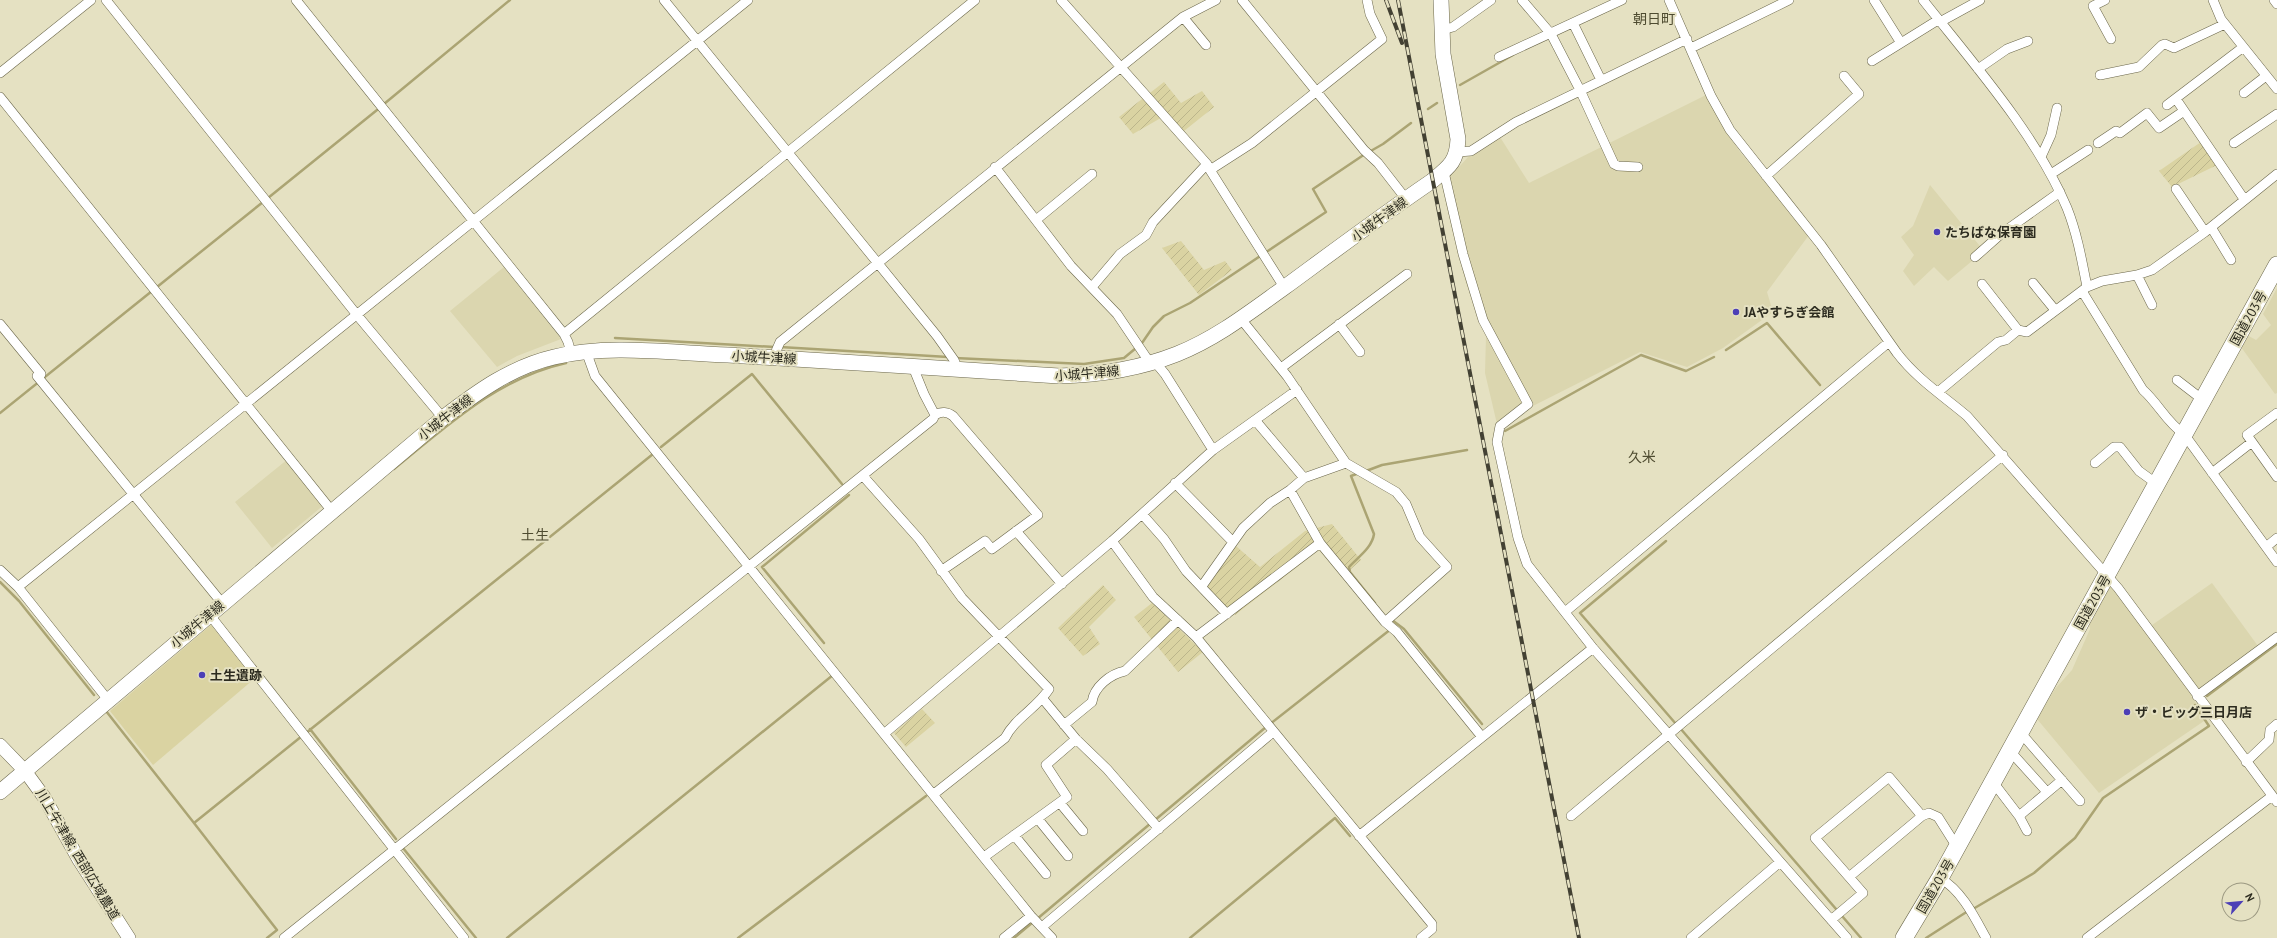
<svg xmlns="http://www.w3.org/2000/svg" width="2277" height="938" font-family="'PT Sans','Noto Sans JP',sans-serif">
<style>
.built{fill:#dbd6af}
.park{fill:#dad3a2}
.garden{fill:url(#garden-furrows)}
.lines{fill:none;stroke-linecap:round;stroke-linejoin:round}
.stream{stroke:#aba473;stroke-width:2.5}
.street-casing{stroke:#6b674b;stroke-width:10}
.secondary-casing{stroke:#6b674b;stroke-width:14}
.primary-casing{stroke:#6b674b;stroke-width:16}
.highway-casing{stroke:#6b674b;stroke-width:18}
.street{stroke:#fff;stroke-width:9}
.secondary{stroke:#fff;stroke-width:13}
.primary{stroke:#fff;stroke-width:15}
.highway{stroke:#fff;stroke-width:17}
.rail-casing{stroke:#434133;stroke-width:4}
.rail{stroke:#e5e1c2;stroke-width:2.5;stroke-dasharray:8;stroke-linecap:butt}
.poi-dot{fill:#4c3fb6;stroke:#e5e1c2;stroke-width:1.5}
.labels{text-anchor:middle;stroke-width:4;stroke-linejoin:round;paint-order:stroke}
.street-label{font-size:13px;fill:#2c2b1f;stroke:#e5e1c2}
.poi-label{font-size:13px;font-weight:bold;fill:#2c2b1f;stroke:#e5e1c2;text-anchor:start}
.neighbourhood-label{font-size:14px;fill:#4e4b30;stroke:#e5e1c2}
</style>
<defs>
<pattern id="garden-furrows" width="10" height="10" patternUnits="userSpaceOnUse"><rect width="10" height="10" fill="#dad3a2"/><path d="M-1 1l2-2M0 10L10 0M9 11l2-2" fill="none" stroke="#bbb58b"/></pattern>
</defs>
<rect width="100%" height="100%" fill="#e5e1c2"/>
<!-- built -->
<path class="built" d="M1706,95L1726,132L1740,152L1809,235L1767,292L1773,312L1723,348L1687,367L1640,352L1497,424L1485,373L1486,336L1466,283L1446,204L1448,179L1468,157L1500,137L1529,183Z
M1930,185L1984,251L1948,281L1934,267L1914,286L1903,271L1914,255L1901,237L1913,226Z
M504,267L561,339L517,356L497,367L450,311Z
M2277,288V393L2275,394L2241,347L2247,335L2256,340L2271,325L2263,314Z
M288,459L325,504L272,548L235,502Z
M2212,583L2258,646L2191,696L2207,719L2099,793L2037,719L2055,689L2072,670L2090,629L2089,620L2107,587H2112L2145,630Z"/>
<!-- park -->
<path class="park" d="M211,625L254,679L153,765L110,711Z"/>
<!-- garden -->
<path class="garden" d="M1164,82L1181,103L1202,91L1214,107L1184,131L1166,115L1133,134L1119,117Z
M2201,142L2217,165L2172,187L2159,171Z
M1181,241L1204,270L1225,261L1232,270L1199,295L1162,248Z
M1332,524L1361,560L1342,577L1319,550L1235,615L1206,585L1236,546L1260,567L1305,531Z
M1103,585L1116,600L1089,627L1100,644L1083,656L1058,628Z
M1152,603L1203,652L1178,672L1134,617Z
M922,709L935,723L906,747L894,733Z"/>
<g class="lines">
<!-- stream -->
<path class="stream" d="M1460,85L1513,55
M384,104L510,0
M1428,109L1437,103
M1369,152L1383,144L1411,123
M268,198L377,110
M157,287L263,202
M615,338L775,347
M780,347L948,357
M1726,350L1767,323L1820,385
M955,358L1084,364L1124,358L1142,343L1153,327L1164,316L1190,303L1326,212L1313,189L1365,154
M0,413L152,291
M1505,431L1641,355L1686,371L1714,357
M661,447L752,374L842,484
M394,469C447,426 498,378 566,363
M1366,471L1382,465L1467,450
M1359,473L1351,476L1374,534C1372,548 1358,557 1349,567L1350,572L1375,603
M1666,541L1580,613L1676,724
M0,582L19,601L94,695
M1392,620L1404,629L1482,724
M824,643L762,567L849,495
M2207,696L2277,644
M108,709L106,711L194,823L302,736
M1270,724L1391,629
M1680,728L1861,938
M310,729L396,839
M306,733L653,454
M1155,820L1266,727
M194,823L277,930L267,938
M403,848L476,938
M1973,909L2034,873L2075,838L2103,798L2209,726L2195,705
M1037,919L1151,823
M507,938L833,675
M738,938L926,796
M1014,938L1033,922
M1190,938L1335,818L1350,836
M1926,938L1968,911"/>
<defs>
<path id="street" d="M106,0L357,315L443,418
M296,0L564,334L568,342L571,353
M664,0L937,336L954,360L958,370
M1061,0L1207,164
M1242,0L1364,150L1378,163L1406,199
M1522,0L1551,34L1580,90L1614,164L1618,166L1638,167
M1669,0L1711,96L1730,130L1821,245L1897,353C1917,379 1942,395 1967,416L2118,588L2277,802
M1874,0L1901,43
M1923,0C1972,62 2036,134 2067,208C2077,233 2082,261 2087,287L2027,332L2018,330L2006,340L1998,342L1938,392
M2105,0L2093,6L2111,39
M2213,0L2221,19L2277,89
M2274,0L2277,4
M1183,17L1206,45
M1940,22L1980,0
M1573,23L1601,80
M1442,30L1453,27L1491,0
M1691,48L1789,0
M1499,57L1622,0
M1872,61L1938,20
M1978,69L2007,49L2028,41
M0,73L91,0
M2100,75L2139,67L2162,45L2165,44L2174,48L2225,24
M2244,93L2266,76
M0,97L331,510
M2176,99L2244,199
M2167,105L2242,48
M2098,143L2116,131L2120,133L2147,113L2159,128L2184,111
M2234,143L2277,114
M1458,152L1471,151L1516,122L1687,39
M2041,157L2051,135L2057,108
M995,167L1071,266L1117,314L1150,363
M1210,170L1284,287
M1444,172L1463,254L1483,320L1528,404L1500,426L1497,442L1518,538L1527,564L1593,648L1847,938
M2051,174L2088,150
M1766,176L1859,94L1844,76
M2176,189L2205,232
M1036,220L1092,174
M2211,227L2231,260
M1975,257L2001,234L2060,192
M2137,275L2152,305
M2033,283L2055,310
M1982,284L2018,330
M1092,287L1120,254L1146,235L1153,222L1207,164L1210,170L1252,143L1382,39L1370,14L1367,0
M2087,287L2102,281L2137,275L2152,270L2205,232L2277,174
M2082,291L2143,390C2158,403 2167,423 2184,434L2277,562
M1241,319L1287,376L1346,463L1396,492L1406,504L1420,537L1447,567L1385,622
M0,324L41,374
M1339,324L1360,352
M564,334L975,0
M586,351L595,376L1031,916L1052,938
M773,358L780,342L1183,17L1216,0
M1281,368L1407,274
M37,376L222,603
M2177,380L2203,400
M935,415C941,411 948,412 953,416L1038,515L992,549L985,541L941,571
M1255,420L1304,478
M2252,442L2247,435L2277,413
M1213,450L1297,390
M2095,463L2114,447H2120L2139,471L2157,484
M2212,473L2252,442L2277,477
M863,476L919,539L962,598L1049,689C1037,708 1015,718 1005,738L934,794
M1175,483L1233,542
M1290,490L1320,543
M1142,514L1164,539L1186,571L1227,614
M1016,531L1062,584
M1112,541L1153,597L1196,637L1432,924V929L1421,938
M2266,547L2277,538
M0,570L18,587L108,700
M1202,586L1243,528L1270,503L1290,490L1304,478L1346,463
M18,587L748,0
M1565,612L1889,342
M209,614L464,938
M1196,637L1320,543L1385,622L1397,632L1482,737
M2197,696L2277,637
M1064,725L1092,702C1094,687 1110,674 1125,671L1178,620
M2020,732L2080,801
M885,733L1112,541L1213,450L1165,374L1155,362
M1076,739L1107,769L1159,829
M2010,751L2047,792
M2246,762L2269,740L2270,730L2277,724
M1993,782L2019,816L2027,831
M1060,803L1083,831
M1571,816L2003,455
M2019,816L2062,780
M1038,819L1068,856
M1014,835L1046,874
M1359,836L1593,648
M984,857L1067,797L1046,765L1076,739L1043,699
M1849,877L1922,816L1929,813L1938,817L1957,847
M1940,878C1962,891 1974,916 1986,938
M1831,920L1863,893L1815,838L1889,777L1922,816
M1042,927L1273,732
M284,938L933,419L935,415L924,394L913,367
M1004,938L1031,916
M1691,938L1780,862
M2087,938L2272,796"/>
<path id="secondary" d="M0,745L25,771L44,797L79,860L129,938"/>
<path id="primary" d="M0,792L443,418C477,392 511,367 554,357C610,344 670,353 728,355C838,361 949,369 1059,376C1100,375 1139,369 1177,354C1217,338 1250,312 1285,287C1334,251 1382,215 1432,181C1449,167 1457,162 1458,139L1443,54L1441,0"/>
<path id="highway" d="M1904,938L1940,878L2277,265"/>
</defs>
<!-- street casing -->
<use href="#street" class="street-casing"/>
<!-- secondary casing -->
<use href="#secondary" class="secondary-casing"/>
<!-- primary casing -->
<use href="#primary" class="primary-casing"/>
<!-- highway casing -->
<use href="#highway" class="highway-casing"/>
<!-- street -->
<use href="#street" class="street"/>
<!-- secondary -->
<use href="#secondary" class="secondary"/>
<!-- primary -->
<use href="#primary" class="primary"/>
<!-- highway -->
<use href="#highway" class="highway"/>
<defs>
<path id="rail" d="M1386,0L1402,43
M1398,0L1579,938"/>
</defs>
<!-- rail casing -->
<use href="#rail" class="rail-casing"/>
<!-- rail -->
<use href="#rail" class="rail"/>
</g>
<!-- markers -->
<g class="poi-dot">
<circle cx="1937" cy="232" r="4"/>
<circle cx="1736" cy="312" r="4"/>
<circle cx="202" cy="675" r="4"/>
<circle cx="2127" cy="712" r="4"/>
</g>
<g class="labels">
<!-- street labels -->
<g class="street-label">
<text transform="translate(1379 219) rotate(-36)" y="5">小城牛津線</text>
<text transform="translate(2248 318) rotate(-61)" y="5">国道203号</text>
<text transform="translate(764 357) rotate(3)" y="5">小城牛津線</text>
<text transform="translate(1087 373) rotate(-5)" y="5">小城牛津線</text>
<text transform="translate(445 417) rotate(-38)" y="5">小城牛津線</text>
<text transform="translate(2092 602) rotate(-61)" y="5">国道203号</text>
<text transform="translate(197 624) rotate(-40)" y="5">小城牛津線</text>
<text transform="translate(78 854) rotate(59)" y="5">川上牛津線; 西部広域農道</text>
<text transform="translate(1935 886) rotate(-60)" y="5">国道203号</text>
</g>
<!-- poi labels -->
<g class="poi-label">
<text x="1945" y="237">たちばな保育園</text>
<text x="1744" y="317">JAやすらぎ会館</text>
<text x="210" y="680">土生遺跡</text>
<text x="2135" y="717">ザ・ビッグ三日月店</text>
</g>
<!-- neighbourhood labels -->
<g class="neighbourhood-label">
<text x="1654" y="24">朝日町</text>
<text x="1642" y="462">久米</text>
<text x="535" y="540">土生</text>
</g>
</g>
<!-- north arrow -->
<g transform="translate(2241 902) rotate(63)"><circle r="19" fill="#e5e1c2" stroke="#9b9881"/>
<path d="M0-3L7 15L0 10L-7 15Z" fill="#4c3fb6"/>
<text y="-6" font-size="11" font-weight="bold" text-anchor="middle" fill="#2c2b1f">N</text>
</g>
</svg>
